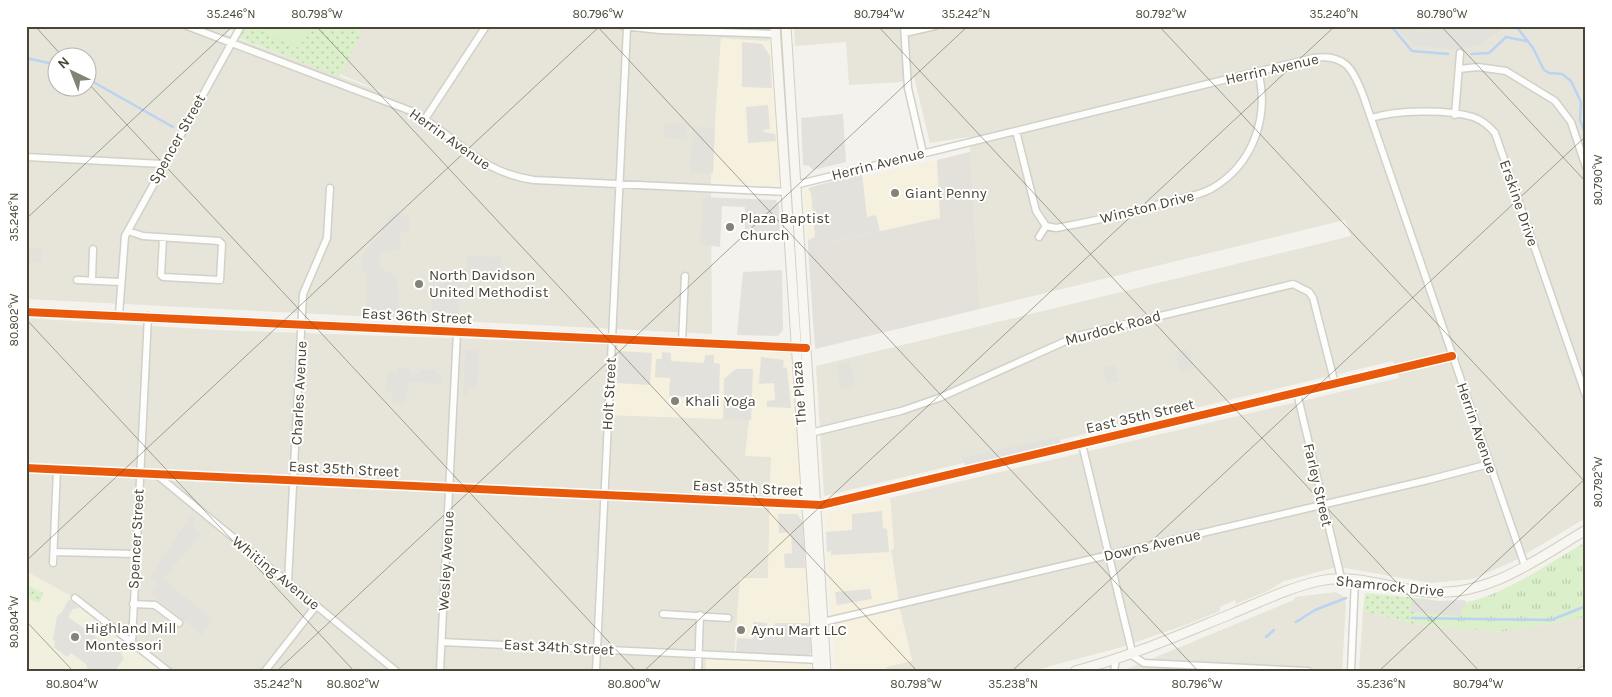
<svg xmlns="http://www.w3.org/2000/svg" width="1612" height="697" font-family="Karla,sans-serif">
<style>
.residential{fill:#e7e5d9;fill-rule:evenodd}
.commercial{fill:#f6f0df}
.industrial{fill:#e3e1da}
.education{fill:#f1efde}
.grass{fill:url(#grass-tufts)}
.park{fill:url(#park-dots)}
.pitch{fill:#dbefcb}
.parking{fill:#e2e1dc}
.lines{fill:none;stroke-linecap:round;stroke-linejoin:round}
.stream{stroke:#bad3f2;stroke-width:2.5}
.street-casing{stroke:#d1d0c9;stroke-width:9}
.secondary-casing{stroke:#d3d0c2;stroke-width:11}
.street{stroke:#fdfdfc;stroke-width:6}
.secondary{stroke:#f7f6f0;stroke-width:9}
.cycleway-casing{stroke:#fff;stroke-width:11}
.cycleway{stroke:#e8590c;stroke-width:8}
.ticks{fill:none;stroke:#4a4637;stroke-width:1;stroke-opacity:0.45}
.poi-dot{fill:#858276;stroke:#fff;stroke-width:2}
.labels{text-anchor:middle;stroke-width:4;stroke-linejoin:round;paint-order:stroke}
.street-label{font-size:15px;fill:#4a4637;stroke:#fff}
.poi-label{font-size:15px;fill:#4a4637;stroke:#fff;text-anchor:start}
.neatline{fill:none;stroke:#4a4637;stroke-width:2}
.ticks-label{font-size:12px;text-anchor:middle;fill:#4a4637}
</style>
<defs>
<pattern id="grass-tufts" width="24" height="20" patternUnits="userSpaceOnUse" patternTransform="scale(1.25)"><rect width="24" height="20" fill="#dbefcb"/><path d="M3 7l-1-3M5 7V3M7 7l1-3M15 17l-1-3M17 17v-4M19 17l1-3" fill="none" stroke="#bdceaf"/></pattern>
<pattern id="park-dots" width="8" height="8" patternUnits="userSpaceOnUse" patternTransform="scale(1.25)"><rect width="8" height="8" fill="#dbefcb"/><path d="M2 2h.1M6 6h.1" fill="none" stroke="#bdceaf" stroke-width="1.8" stroke-linecap="round"/></pattern>
</defs>
<rect width="100%" height="100%" fill="#f3f2ec"/>
<!-- residential -->
<path class="residential" d="M29,26H769V41L721,39L711,182L712,334L26,299V32ZM229,29L398,98L225,34ZM58,58H88V88H58Z
M794,26H1586V518L1514,561L1473,579L1430,583L1345,568H1333L1284,581L1268,591L1236,604L1235,600L1220,607V611L1188,624L1122,647L1032,671H886V667L912,660L900,610L891,549L894,548L890,498L1399,378L1393,361L824,496L816,366L1351,236L1345,220L980,309L969,137L930,143L914,77L901,82L849,85L846,42L795,46Z
M26,318L216,330L618,344L612,415L749,420L771,457L768,578H740L734,661L707,659L706,671H26Z
M1336,592L1344,597L1346,603L1342,671H1122L1294,600L1295,597Z
M1363,611L1413,624L1500,632L1586,617V671H1359Z"/>
<!-- commercial -->
<path class="commercial" d="M721,38L781,43L784,186L711,182Z
M937,160L940,218L808,247L804,191Z
M618,344L653,348L798,351L810,671H706V659L734,661L740,578H768L771,457L745,456L749,420L612,415Z
M890,498L894,548L891,550L900,610L912,661L886,667V671H835L825,514Z"/>
<!-- industrial -->
<path class="industrial" d="M970,152L980,309L815,349L808,247L940,218L937,160Z"/>
<!-- education -->
<path class="education" d="M26,571L75,598L167,671H26Z"/>
<!-- grass -->
<path class="grass" d="M1586,542V617L1500,632L1413,624L1417,598C1429,598 1442,603 1455,603C1493,603 1552,561 1586,542Z"/>
<!-- park -->
<path class="park" d="M247,26H365L339,77L239,38Z
M28,585L43,593L40,603L31,600L26,591Z
M1365,593L1417,598L1413,624L1363,611Z"/>
<!-- pitch -->
<path class="pitch" d="M259,26H312L299,48L257,29Z"/>
<!-- parking -->
<path class="parking" d="M1394,26H1415L1419,34L1437,26L1504,28L1478,45L1455,50L1414,45Z
M742,42L762,44L770,56L772,88L742,87Z
M768,105L770,129L764,130L763,132L775,134L776,141L748,143L746,107Z
M843,114L846,162L813,170L809,166L803,165L801,118Z
M664,123H687V139L664,138Z
M693,127L715,128L713,173L690,172Z
M862,173L867,217L876,215L880,231L808,247V240L815,237L811,193L808,188Z
M703,197L776,200L779,206L780,240L745,238V207L722,206L720,247L700,244Z
M394,213L409,217V231L400,232L401,250L385,251L380,256V268L395,275L398,289V319L366,317L367,274L361,270L362,256Z
M26,248L42,249L41,263L26,262Z
M467,256L501,257L500,277L466,276Z
M782,270L783,330L778,336L737,335L743,272Z
M437,272H461L458,322L431,321L433,279Z
M1189,349L1194,368L1181,373L1175,352Z
M465,350L479,351L477,388H467V396H463Z
M619,351L652,353L650,385L617,383Z
M662,352L671,353V361L704,363L705,355H714V363L720,364L719,399L669,396L670,378L655,377L656,359H662Z
M761,357L784,360L783,367L787,368L791,408L767,407V401L775,400L774,383L759,384Z
M850,361L855,386L840,390L838,365Z
M1115,365L1118,381L1107,384L1103,368Z
M397,367L410,368V373L419,374L420,369L437,370V375H443L442,384L408,382L406,404L392,403L393,392H386L388,372L397,373Z
M736,369H753L751,420H723L724,379Z
M1059,436L1061,444L965,466L963,458Z
M882,511L883,528L887,529L889,552L831,555V551L827,552L826,532L852,530V514Z
M778,514H797L803,522L805,568H785L784,554L792,553L791,532L779,533Z
M191,515L196,519L192,525L201,534L163,579L213,620L202,635L151,594L157,584L150,576Z
M870,589L872,599L837,605L835,592Z
M69,599L79,608L73,609L68,617L113,649L118,642L125,648L121,654L124,658L115,671H88L86,664L71,653L67,657L54,647L55,641L53,639L57,616L62,612Z
M1412,599L1436,601L1465,600L1466,607L1462,608L1461,616L1410,612Z
M753,622L767,623V626L774,627L775,623H810L812,651L809,656L736,653L737,638L753,639Z"/>
<g class="lines">
<!-- stream -->
<path class="stream" d="M1391,26L1412,51L1448,54
M1516,26L1533,48L1544,70L1549,73L1562,74L1571,81L1581,102L1580,120L1586,136
M1471,54L1489,53L1506,37L1526,41
M26,58L58,65
M88,79L173,127
M1412,618L1551,620L1586,606
M1296,622L1315,610L1346,598
M1266,637L1274,630"/>
<defs>
<path id="street" d="M187,26L411,111C457,136 477,172 534,180L787,192
M623,26L660,30L775,34
M904,26L908,88L923,153
M905,33L935,26
M1459,69L1478,67L1506,71L1555,101L1571,122L1586,167
M1455,115L1460,53
M1371,118C1397,110 1447,109 1473,117C1482,120 1489,126 1495,133L1586,396
M425,119L486,26
M1016,131L1036,211L1046,226L1056,228L1067,226C1101,220 1134,211 1167,202C1181,198 1198,196 1211,189C1253,165 1270,117 1258,71
M26,157L163,164
M795,185L1313,58C1345,53 1353,69 1363,95L1525,566
M128,231L143,236L219,241L222,244L220,280L163,277L161,275L163,238
M1039,237L1046,226
M77,280L121,282
M92,280L93,249
M119,315L125,236L241,26
M682,342L685,276
M1297,393L1341,578
M802,435L901,411L939,398L1077,336L1293,284L1309,292L1313,298L1335,384
M1082,444L1133,656L1144,663L1308,671
M26,468L821,505L1452,356
M157,475L396,671
M54,552L135,554
M53,563L57,469
M288,582L303,294L327,238L330,188
M75,598L168,671
M133,604L155,605L179,623
M663,614L728,618
M819,623L1428,480L1489,464
M442,642L820,660
M132,643L148,316
M265,671L316,606
M440,671L457,332
M596,671L627,28
M698,671L700,615
M1114,671L1116,659
M1351,671L1355,579
M1581,671L1586,669"/>
<path id="secondary" d="M775,26L818,671
M786,26L826,671
M26,312L806,348
M1075,671C1129,657 1179,635 1231,614C1260,602 1288,588 1319,581C1355,573 1392,589 1427,592C1487,598 1537,559 1586,530"/>
</defs>
<!-- street casing -->
<use href="#street" class="street-casing"/>
<!-- secondary casing -->
<use href="#secondary" class="secondary-casing"/>
<!-- street -->
<use href="#street" class="street"/>
<!-- secondary -->
<use href="#secondary" class="secondary"/>
<defs>
<path id="cycleway" d="M26,312L806,348
M26,468L821,505L1452,356"/>
</defs>
<!-- cycleway casing -->
<use href="#cycleway" class="cycleway-casing"/>
<!-- cycleway -->
<use href="#cycleway" class="cycleway"/>
</g>
<!-- ticks -->
<path class="ticks" d="M35,26L64,58M316,26L917,671M597,26L1198,671M878,26L1479,671M1159,26L1586,483M1441,26L1586,182M88,83L636,671M26,219L233,26M26,319L354,671M26,561L600,26M26,621L73,671M277,671L968,26M644,671L1335,26M1012,671L1586,136M1379,671L1586,478"/>
<!-- markers -->
<g class="poi-dot">
<circle cx="895" cy="193" r="5"/>
<circle cx="730" cy="227" r="5"/>
<circle cx="419" cy="284" r="5"/>
<circle cx="675" cy="401" r="5"/>
<circle cx="741" cy="630" r="5"/>
<circle cx="75" cy="637" r="5"/>
</g>
<g class="labels">
<!-- street labels -->
<g class="street-label">
<text transform="translate(1272 69) rotate(-13)" y="5">Herrin Avenue</text>
<text transform="translate(177 139) rotate(-61)" y="5">Spencer Street</text>
<text transform="translate(450 139) rotate(35)" y="5">Herrin Avenue</text>
<text transform="translate(878 164) rotate(-14)" y="5">Herrin Avenue</text>
<text transform="translate(1519 203) rotate(71)" y="5">Erskine Drive</text>
<text transform="translate(1147 207) rotate(-14)" y="5">Winston Drive</text>
<text transform="translate(417 316) rotate(3)" y="5">East 36th Street</text>
<text transform="translate(1113 328) rotate(-15)" y="5">Murdock Road</text>
<text transform="translate(299 393) rotate(-87)" y="5">Charles Avenue</text>
<text transform="translate(799 393) rotate(-94)" y="5">The Plaza</text>
<text transform="translate(609 394) rotate(-87)" y="5">Holt Street</text>
<text transform="translate(1140 416) rotate(-13)" y="5">East 35th Street</text>
<text transform="translate(1477 428) rotate(71)" y="5">Herrin Avenue</text>
<text transform="translate(344 469) rotate(3)" y="5">East 35th Street</text>
<text transform="translate(1318 485) rotate(77)" y="5">Farley Street</text>
<text transform="translate(748 488) rotate(3)" y="5">East 35th Street</text>
<text transform="translate(136 539) rotate(-87)" y="5">Spencer Street</text>
<text transform="translate(1152 545) rotate(-13)" y="5">Downs Avenue</text>
<text transform="translate(446 561) rotate(-87)" y="5">Wesley Avenue</text>
<text transform="translate(276 573) rotate(39)" y="5">Whiting Avenue</text>
<text transform="translate(1390 586) rotate(6)" y="5">Shamrock Drive</text>
<text transform="translate(559 647) rotate(3)" y="5">East 34th Street</text>
</g>
<!-- poi labels -->
<g class="poi-label">
<text x="905" y="198">Giant Penny</text>
<text x="740" y="223">Plaza Baptist<tspan x="740" dy="17">Church</tspan></text>
<text x="429" y="280">North Davidson<tspan x="429" dy="17">United Methodist</tspan></text>
<text x="685" y="406">Khali Yoga</text>
<text x="85" y="633">Highland Mill<tspan x="85" dy="17">Montessori</tspan></text>
<text x="751" y="635">Aynu Mart LLC</text>
</g>
</g>
<!-- border -->
<rect width="1612" height="697" fill="none" stroke="#ffffff" stroke-width="55"/>
<!-- north arrow -->
<g transform="translate(72 72) rotate(317)"><circle r="24" fill="#ffffff" stroke="#b7b5af"/>
<path d="M0-4L9 19L0 12L-9 19Z" fill="#858276"/>
<text y="-8" font-size="14" font-weight="bold" text-anchor="middle" fill="#4a4637">N</text>
</g>
<rect x="28" y="28" width="1556" height="642" class="neatline"/>
<g class="ticks-label">
<text x="231" y="18">35.246°N</text>
<text x="317" y="18">80.798°W</text>
<text x="598" y="18">80.796°W</text>
<text x="879" y="18">80.794°W</text>
<text x="966" y="18">35.242°N</text>
<text x="1161" y="18">80.792°W</text>
<text x="1334" y="18">35.240°N</text>
<text x="1442" y="18">80.790°W</text>
<text transform="translate(1598 180) rotate(-90)" y="4">80.790°W</text>
<text transform="translate(14 217) rotate(-90)" y="4">35.246°N</text>
<text transform="translate(14 320) rotate(-90)" y="4">80.802°W</text>
<text transform="translate(1598 482) rotate(-90)" y="4">80.792°W</text>
<text transform="translate(14 622) rotate(-90)" y="4">80.804°W</text>
<text x="72" y="688">80.804°W</text>
<text x="278" y="688">35.242°N</text>
<text x="353" y="688">80.802°W</text>
<text x="634" y="688">80.800°W</text>
<text x="916" y="688">80.798°W</text>
<text x="1013" y="688">35.238°N</text>
<text x="1197" y="688">80.796°W</text>
<text x="1381" y="688">35.236°N</text>
<text x="1478" y="688">80.794°W</text>
</g>
</svg>
